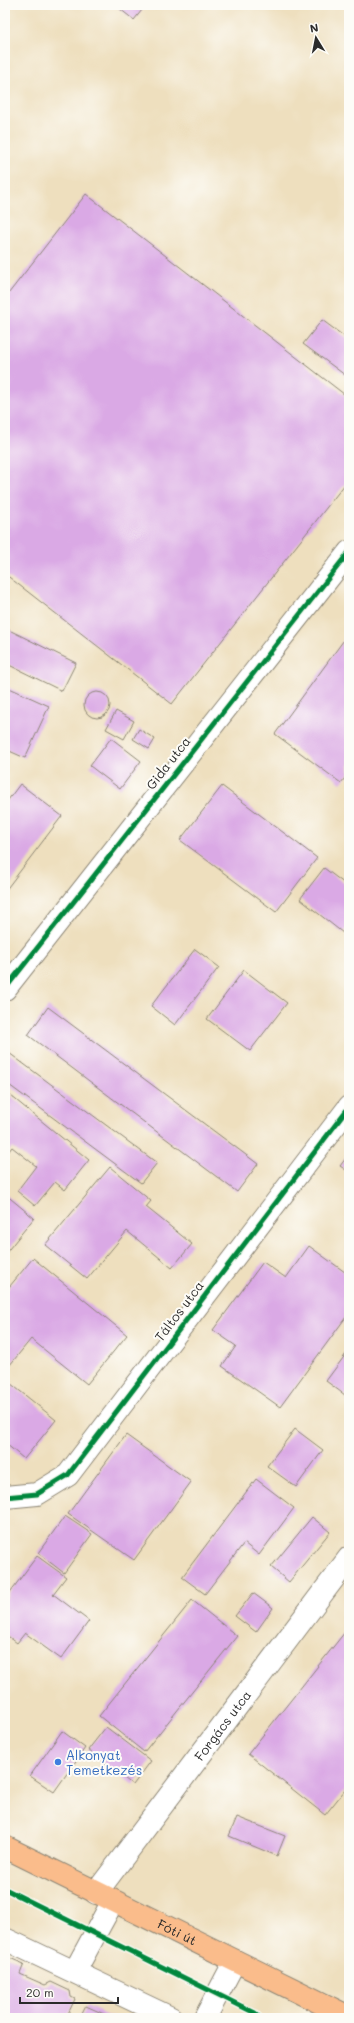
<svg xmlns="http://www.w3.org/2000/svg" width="354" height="2023" font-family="Mali,sans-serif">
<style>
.building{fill:#daa9e5}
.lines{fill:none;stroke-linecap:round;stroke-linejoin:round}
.minor-casing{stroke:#8c8574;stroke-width:24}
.major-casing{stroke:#8c8574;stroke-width:24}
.minor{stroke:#fff;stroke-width:22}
.major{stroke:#fabc8b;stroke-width:22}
.cycleway-casing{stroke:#fdfcf7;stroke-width:8}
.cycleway{stroke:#00873e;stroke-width:5}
.shop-dot{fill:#3f7fe0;stroke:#fdfcf7;stroke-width:1.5}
.labels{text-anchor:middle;stroke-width:4;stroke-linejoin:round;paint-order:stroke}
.street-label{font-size:13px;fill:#2b2b2b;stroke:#fdfcf7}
.shop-label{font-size:13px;fill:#366cbe;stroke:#fdfcf7;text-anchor:start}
</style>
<rect width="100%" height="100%" fill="#fdfcf7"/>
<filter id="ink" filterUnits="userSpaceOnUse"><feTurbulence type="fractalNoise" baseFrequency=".025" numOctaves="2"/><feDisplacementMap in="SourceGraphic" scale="8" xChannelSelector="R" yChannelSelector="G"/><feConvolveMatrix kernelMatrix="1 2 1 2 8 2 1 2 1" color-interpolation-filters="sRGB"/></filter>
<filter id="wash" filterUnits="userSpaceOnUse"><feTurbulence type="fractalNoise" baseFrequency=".012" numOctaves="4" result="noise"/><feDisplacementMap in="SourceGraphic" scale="16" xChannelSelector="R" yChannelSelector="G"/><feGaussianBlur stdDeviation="0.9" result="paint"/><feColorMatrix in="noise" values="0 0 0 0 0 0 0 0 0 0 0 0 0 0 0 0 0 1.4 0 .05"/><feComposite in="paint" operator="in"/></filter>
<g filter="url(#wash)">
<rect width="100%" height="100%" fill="#eedfbe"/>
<g id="blocks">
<!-- building -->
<path class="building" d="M115,5H146L134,20Z
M86,194L349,398V479L172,704L5,574V298Z
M322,320L349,340V378L303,344Z
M5,628L76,663L62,691L5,663Z
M349,633V773L341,783L275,734Z
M5,686L49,706L25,758L5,749Z
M84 705a13 13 0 1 1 26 0a13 13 0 1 1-26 0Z
M116,711L134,721L124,739L106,729Z
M139,729L155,739L149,749L133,739Z
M111,738L141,761L120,789L90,766Z
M20,784L62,816L5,891V804Z
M222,786L317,858L276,912L180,840Z
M324,868L349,887V926L343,933L300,899Z
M195,949L219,967L175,1025L151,1006Z
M244,970L287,1003L250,1051L207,1019Z
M48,1007L258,1164L237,1192L28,1035Z
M5,1050L157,1163L141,1183L5,1082Z
M5,1091L89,1160L65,1190L55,1182L35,1206L17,1191L36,1166L12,1147L5,1156Z
M349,1154V1172L340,1166Z
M110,1167L151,1201L146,1207L192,1244L172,1268L127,1231L87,1279L45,1245Z
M5,1194L34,1218L5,1254Z
M309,1246L349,1275V1313L280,1407L222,1366L236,1346L213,1330L263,1262L286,1278Z
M33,1258L127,1335L87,1384L31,1339L5,1371V1292Z
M349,1350V1398L326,1381Z
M5,1379L56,1420L24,1459L5,1443Z
M295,1429L323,1450L296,1487L267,1466Z
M126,1435L191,1482L134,1560L68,1514Z
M256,1479L294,1508L259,1555L244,1543L205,1594L182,1577Z
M65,1516L92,1534L64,1573L38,1553Z
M312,1517L330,1532L289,1582L271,1567Z
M37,1556L66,1577L53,1594L89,1621L61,1659L25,1633L17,1643L5,1634V1599Z
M253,1593L273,1608L256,1632L235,1616Z
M192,1600L237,1636L144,1752L99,1716Z
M349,1627V1785L325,1815L248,1754Z
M106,1727L151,1761L133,1785L88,1750Z
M62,1731L85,1748L54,1792L30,1776Z
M237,1817L285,1836L277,1856L229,1836Z
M5,1956L24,1964L20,1974L45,1985L51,1982L70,1991L71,1997L75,1999L66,2018H5Z
M86,2006L113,2018H80Z"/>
</g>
</g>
<g filter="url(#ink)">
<use href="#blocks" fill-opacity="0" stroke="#8c8574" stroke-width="1"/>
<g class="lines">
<defs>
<g id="minor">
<path d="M5,989L349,552"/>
<path d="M5,1497L37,1494L68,1475L349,1107"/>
<path id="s1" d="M96,1893L349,1558"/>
<path d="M5,1939L171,2018"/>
<path d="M75,1971L113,1901"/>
<path d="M205,2018L235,1961"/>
</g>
<g id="major">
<path id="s2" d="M5,1847L349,2017"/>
</g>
</defs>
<!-- minor casing -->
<use href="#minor" class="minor-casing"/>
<!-- major casing -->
<use href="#major" class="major-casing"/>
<!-- minor -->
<use href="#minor" class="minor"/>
<!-- major -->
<use href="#major" class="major"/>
<defs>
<path id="cycleway" d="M5,989L349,552
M5,1497L37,1494L68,1475L349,1107
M5,1889L255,2013L260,2018"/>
</defs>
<!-- cycleway casing -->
<use href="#cycleway" class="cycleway-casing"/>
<!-- cycleway -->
<use href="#cycleway" class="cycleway"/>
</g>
</g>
<!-- markers -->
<circle class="shop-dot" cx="58" cy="1762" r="4"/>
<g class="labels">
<!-- street labels -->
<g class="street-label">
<text transform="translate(168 763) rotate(-52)" y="5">Gida utca</text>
<text transform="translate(179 1311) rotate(-53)" y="5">Táltos utca</text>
<text dy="5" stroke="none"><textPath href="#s1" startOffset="210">Forgács utca</textPath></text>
<text dy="5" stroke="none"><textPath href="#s2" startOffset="192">Fóti út</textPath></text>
</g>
<!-- shop labels -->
<g class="shop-label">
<text x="66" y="1760">Alkonyat<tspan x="66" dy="15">Temetkezés</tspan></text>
</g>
</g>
<!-- margin -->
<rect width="354" height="2023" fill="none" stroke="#fdfcf7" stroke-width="20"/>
<!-- north arrow -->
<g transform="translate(316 38) rotate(350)" stroke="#fdfcf7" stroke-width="3" paint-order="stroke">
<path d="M0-3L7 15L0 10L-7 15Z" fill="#2b2b2b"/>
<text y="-6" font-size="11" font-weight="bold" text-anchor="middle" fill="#2b2b2b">N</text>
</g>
<!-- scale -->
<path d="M20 1997v6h98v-6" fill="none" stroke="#2b2b2b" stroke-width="2"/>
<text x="26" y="1997" font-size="12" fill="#2b2b2b" stroke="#fdfcf7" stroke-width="3" paint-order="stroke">20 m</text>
</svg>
